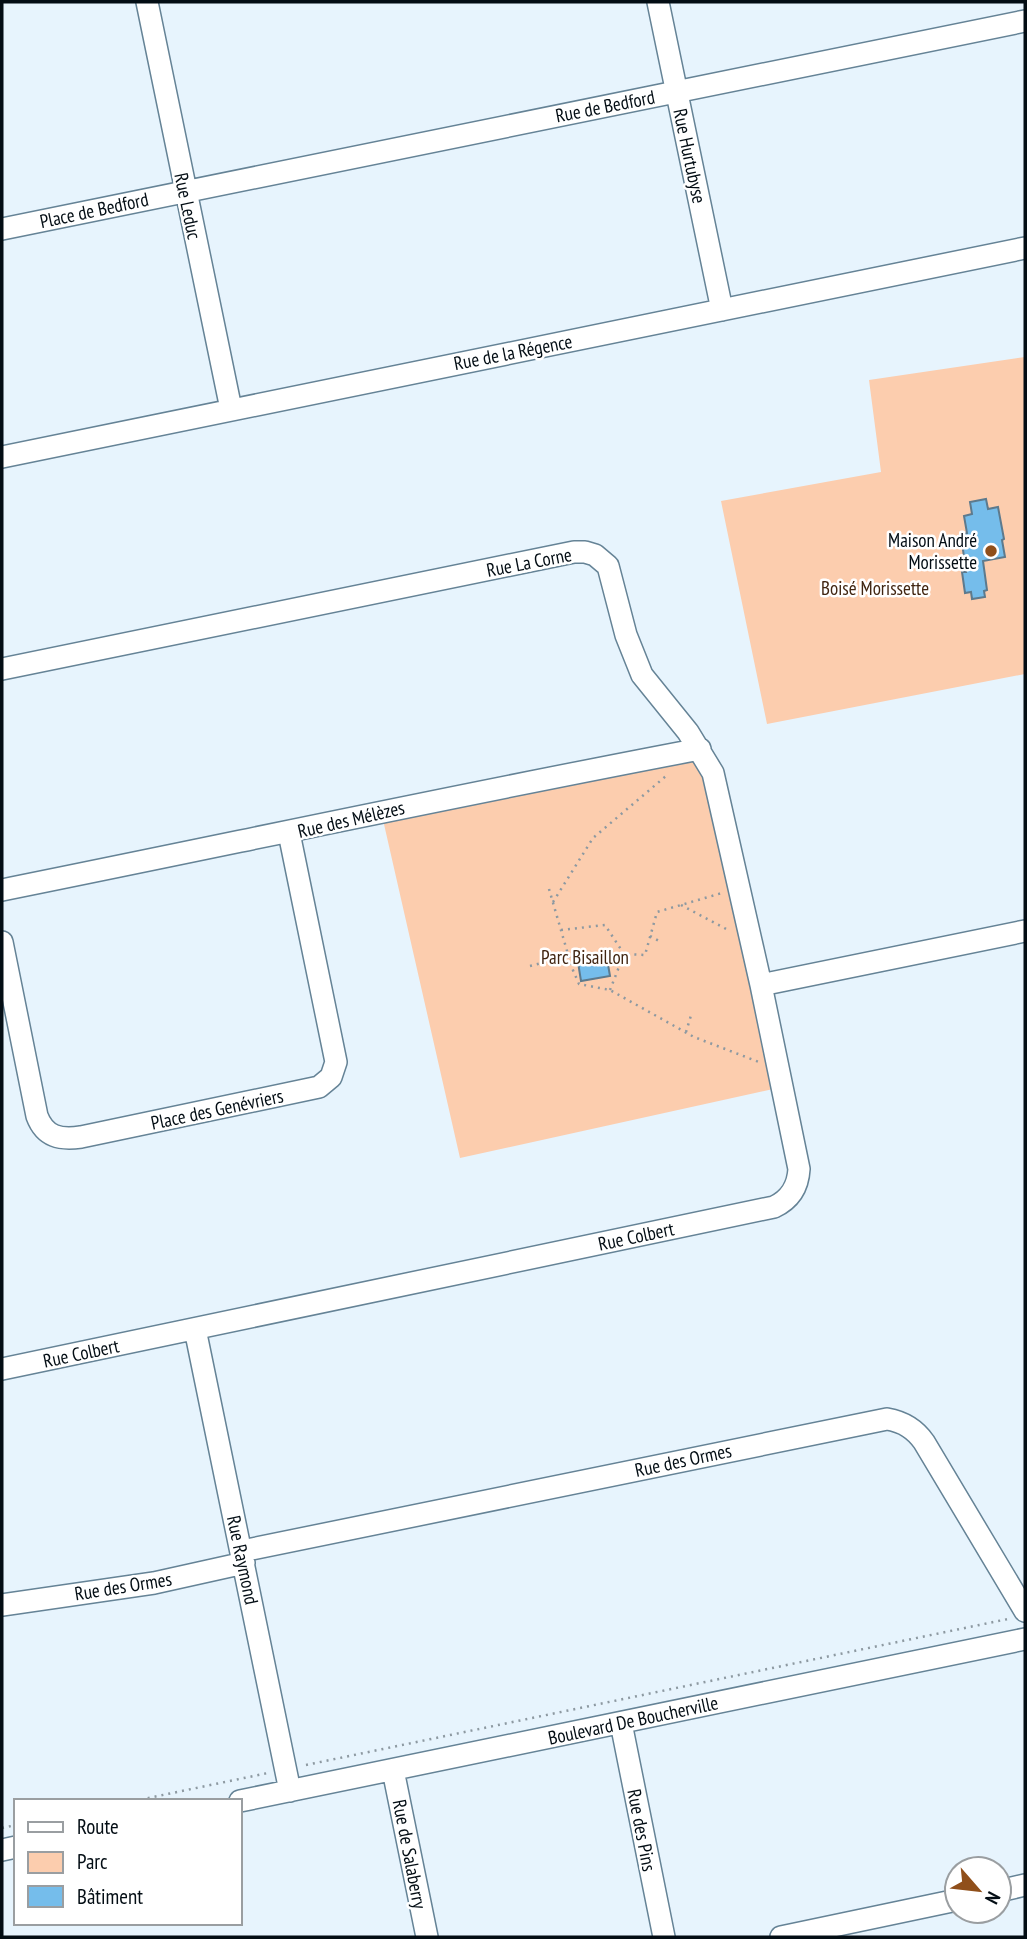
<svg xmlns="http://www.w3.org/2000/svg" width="1027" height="1939" font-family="'PT Sans Narrow',sans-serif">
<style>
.green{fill:#fccdae}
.building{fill:#75bdeb;stroke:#5d7a8d;stroke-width:2}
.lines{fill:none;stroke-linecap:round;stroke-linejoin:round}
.minor-casing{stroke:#658396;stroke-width:24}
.path{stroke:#8d99a1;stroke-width:2.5;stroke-dasharray:2 5;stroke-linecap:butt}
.minor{stroke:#fff;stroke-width:21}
.poi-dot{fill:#904f1a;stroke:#fff;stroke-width:2.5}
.labels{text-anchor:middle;stroke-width:5;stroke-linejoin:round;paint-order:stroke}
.street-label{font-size:19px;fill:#030d14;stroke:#fff}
.poi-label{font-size:19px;fill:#030d14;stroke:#fff;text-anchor:end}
.park-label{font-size:19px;fill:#402511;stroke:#fff}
</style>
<rect width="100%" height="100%" fill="#e7f4fd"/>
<!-- green -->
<path class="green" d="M1025,357V674L767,724L721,501L881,472L869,380Z
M700,749L782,1087L460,1158L381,811Z"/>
<!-- building -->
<path class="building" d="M986,499L988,509L998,507L1004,539L1002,540L1005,557L983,561L987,590L984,591L985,597L972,599L971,592L965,593L962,572H966L961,535L967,533L964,516L972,514L970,502Z
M606,953L610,976L581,981L577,956Z"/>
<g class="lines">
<defs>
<path id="minor" d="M147,2L231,409
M658,2L722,310
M2,229L1025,21
M2,457L1025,248
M2,669L574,552H585L595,555L608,566L626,635L642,675L688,732L713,773L761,985
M2,890C235,843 467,793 700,749
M2,942L37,1116C45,1137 60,1140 81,1137L319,1087L331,1077L336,1062L289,833
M195,1329L290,1791
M2,1369L774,1207C791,1199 798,1186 799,1169L761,985L1025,931
M242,1551L887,1419C904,1422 915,1429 924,1442L1025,1611
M2,1605L154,1583L244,1563
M621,1723L664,1937
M393,1770L427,1937
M240,1801L1025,1639
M2,1850L16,1847
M999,1891L1025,1885
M781,1937L957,1900"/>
</defs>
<!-- minor casing -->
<use href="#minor" class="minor-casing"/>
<!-- path -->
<path class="path" d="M549,889L572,968L579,984L610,990L694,1037L759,1062
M553,902L593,838L666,776
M681,905L728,930
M561,930L605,925L624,954
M650,936L661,942
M530,966L569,956
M610,990L624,954L645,955L657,912L722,893
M686,1032L692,1012
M306,1765L1008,1619
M134,1801L268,1773
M2,1828L16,1825"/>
<!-- minor -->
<use href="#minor" class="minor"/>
</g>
<!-- markers -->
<circle class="poi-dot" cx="991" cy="551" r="7"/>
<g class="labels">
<!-- street labels -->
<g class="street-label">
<text transform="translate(605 106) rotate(-11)" y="7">Rue de Bedford</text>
<text transform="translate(690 156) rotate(78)" y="7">Rue Hurtubyse</text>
<text transform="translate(188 206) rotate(78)" y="7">Rue Leduc</text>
<text transform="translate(94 210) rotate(-12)" y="7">Place de Bedford</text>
<text transform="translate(513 352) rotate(-11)" y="7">Rue de la Régence</text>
<text transform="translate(529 562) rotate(-11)" y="7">Rue La Corne</text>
<text transform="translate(351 819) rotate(-13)" y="7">Rue des Mélèzes</text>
<text transform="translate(217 1109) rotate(-12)" y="7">Place des Genévriers</text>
<text transform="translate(636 1236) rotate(-12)" y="7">Rue Colbert</text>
<text transform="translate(81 1353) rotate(-12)" y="7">Rue Colbert</text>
<text transform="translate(683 1460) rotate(-12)" y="7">Rue des Ormes</text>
<text transform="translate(243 1560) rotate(78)" y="7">Rue Raymond</text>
<text transform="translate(123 1586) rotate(-9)" y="7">Rue des Ormes</text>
<text transform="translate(633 1720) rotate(-12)" y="7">Boulevard De Boucherville</text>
<text transform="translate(642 1830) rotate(79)" y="7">Rue des Pins</text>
<text transform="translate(410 1854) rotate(79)" y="7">Rue de Salaberry</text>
</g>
<!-- poi labels -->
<g class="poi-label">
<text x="977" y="547">Maison André<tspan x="977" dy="22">Morissette</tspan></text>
</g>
<!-- park labels -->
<g class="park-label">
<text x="875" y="595">Boisé Morissette</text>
<text x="585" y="964">Parc Bisaillon</text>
</g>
</g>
<!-- border -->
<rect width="1027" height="1939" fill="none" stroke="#030d14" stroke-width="7"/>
<!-- legend -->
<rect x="14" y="1799" width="228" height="126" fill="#ffffff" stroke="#9a9ea1" stroke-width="2"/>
<rect x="28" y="1822" width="35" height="10" fill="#ffffff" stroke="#9a9ea1" stroke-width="2"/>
<text x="77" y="1834" font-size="21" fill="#030d14">Route</text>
<rect x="28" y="1852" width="35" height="21" fill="#fccdae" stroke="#9a9ea1" stroke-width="2"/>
<text x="77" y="1869" font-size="21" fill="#030d14">Parc</text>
<rect x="28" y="1886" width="35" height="21" fill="#75bdeb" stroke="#9a9ea1" stroke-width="2"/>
<text x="77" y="1904" font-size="21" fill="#030d14">Bâtiment</text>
<!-- north arrow -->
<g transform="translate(978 1890) rotate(118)"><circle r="33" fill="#ffffff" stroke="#9a9ea1" stroke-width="2"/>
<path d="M0-5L12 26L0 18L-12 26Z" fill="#904f1a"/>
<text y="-10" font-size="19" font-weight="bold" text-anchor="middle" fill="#030d14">N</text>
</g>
</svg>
